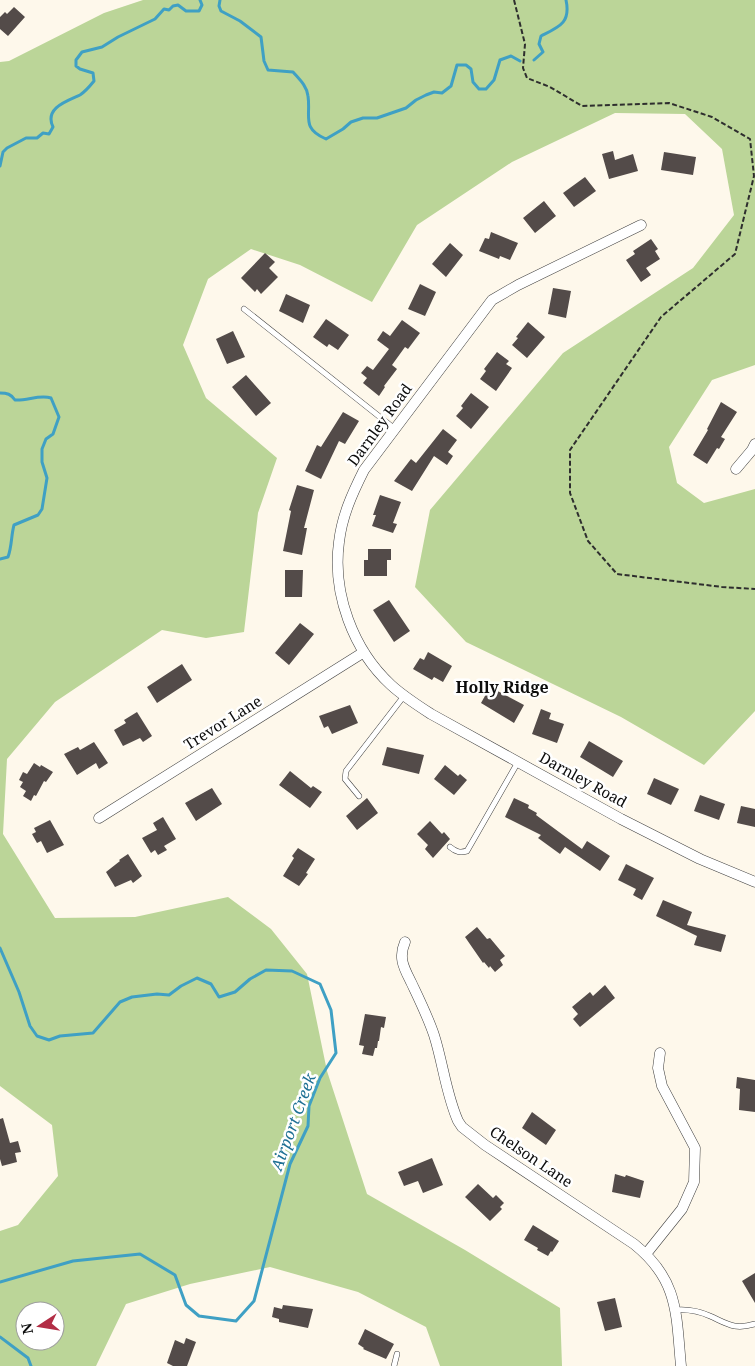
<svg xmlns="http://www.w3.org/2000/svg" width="755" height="1366" font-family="'Noto Serif',serif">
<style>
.forest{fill:#bbd598;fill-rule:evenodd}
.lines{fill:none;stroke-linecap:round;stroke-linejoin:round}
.stream{stroke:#3fa0c4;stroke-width:3}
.building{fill:#534b49}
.service-casing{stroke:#3f3f3f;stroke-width:6}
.minor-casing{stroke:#3f3f3f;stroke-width:11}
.path{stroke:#2e2e2e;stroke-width:2;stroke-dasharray:5 2.5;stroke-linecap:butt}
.service{stroke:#fff;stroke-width:5}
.minor{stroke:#fff;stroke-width:10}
.labels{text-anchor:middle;stroke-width:5;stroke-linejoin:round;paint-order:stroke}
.street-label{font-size:15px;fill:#0c0c0c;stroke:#fff}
.neighbourhood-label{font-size:16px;font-weight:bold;fill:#0c0c0c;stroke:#fff}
.water-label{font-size:16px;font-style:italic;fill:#1e7094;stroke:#fff}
</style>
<rect width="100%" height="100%" fill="#fef8eb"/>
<!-- forest -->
<path class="forest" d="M143,0H755V365L712,380L669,447L677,483L704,503L755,489V711L704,765L621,717L466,642L415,587L430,510L563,353L693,268L734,215L722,149L685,114L615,113L512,162L417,225L372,302L300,265L251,249L208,279L183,345L206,398L277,458L258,513L244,632L206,638L162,630L55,702L7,759L3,834L55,918L135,917L228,897L271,929L307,974L327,1071L367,1194L465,1250L560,1308L562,1366H440L426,1327L358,1292L270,1267L190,1284L126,1304L96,1366H0V1231L18,1225L58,1176L52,1125L0,1086V62L9,61L104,13ZM25,1311H55V1341H25Z"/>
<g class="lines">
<!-- stream -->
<path class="stream" d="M220,0L219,6L221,11L240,21L261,37L264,61L268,70L293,72C299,79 307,86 308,96C311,117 301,128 326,139L343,129L351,122L363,118H377L406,108L416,100L426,95L434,92L442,93L451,86L457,65H466L471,69L473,82L479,89H486L494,80L500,60L511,56L520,61
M534,60L543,52L539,44L541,36C559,27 571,23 566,0
M0,166L3,152L7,148L26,138H37L43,133L49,134L53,127C44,108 67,101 80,95C86,91 90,86 94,81L93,73L80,69L76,66V60L82,52L102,47L118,37L155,19L164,9L169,10L173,6L178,5L186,11H199L202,5L200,0
M0,393C7,393 11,394 15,400C27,401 40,394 51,398L59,417L53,434L46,439L42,449V462L47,478L42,509L38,515L14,525C11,536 12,546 8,557L0,559
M0,948L19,992L30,1026L37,1036L49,1040L60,1036L93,1033L120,1002L132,997L157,994L169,995L181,986L197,978L211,984L219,997L235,992L250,979L266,970L292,971L320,984L331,1010L336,1053L320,1078L309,1106L308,1126L290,1164L254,1301L236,1321L199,1316L186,1305L175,1275L140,1254L73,1261L0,1282
M0,1337L28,1358L31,1366"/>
</g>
<!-- building -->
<path class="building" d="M14,7L25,17L8,36L0,29V17L5,12L7,14Z
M613,151L615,160L633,154L638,171L609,179L602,154Z
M664,152L696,157L693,175L661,170Z
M585,177L596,191L574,207L563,193Z
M544,201L556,216L535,233L523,218Z
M491,232L518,243L510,260L500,256L499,259L479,251L485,238L489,239Z
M651,239L658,249L655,251L660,259L646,268L651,275L641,282L626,260L635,254L633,251Z
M450,243L463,255L446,277L432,264Z
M265,253L275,262L269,268L278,277L261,294L257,289L255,292L241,278Z
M420,284L436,292L425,316L408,309Z
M553,288L571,291L566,318L548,314Z
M286,294L310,305L303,323L279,311Z
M326,319L349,335L338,350L329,344L327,347L313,337Z
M402,320L420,333L408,349L405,347L392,365L397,369L384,386L385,387L379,396L363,383L367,378L361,373L367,366L373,370L389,349L377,340L383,331L390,336Z
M528,322L545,337L527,358L512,345L518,338L516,337Z
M233,331L245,357L227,364L216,339Z
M497,352L509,361L506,364L512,368L496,391L480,379L486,371L484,369Z
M246,375L271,403L256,416L232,387Z
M471,393L489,407L471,429L456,416L463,408L461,406Z
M721,402L737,412L721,437L725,439L719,449L717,448L707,464L693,455L708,430L707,429Z
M343,412L359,421L345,444L339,441L321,479L305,471L317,445L321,447Z
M443,429L457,440L448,452L453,456L447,465L434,456L412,491L394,481L411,459L416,463Z
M297,485L314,490L304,528H307L302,555L283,551L291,511L289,510Z
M380,495L401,502L393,523L397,524L393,533L372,526L376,515H373Z
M368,549H391V560H387V576H364V560H368Z
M285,570H303L302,597H285Z
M389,600L410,631L394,642L373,610Z
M300,623L314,634L289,665L275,653Z
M428,652L452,666L443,682L434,677L432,680L413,669L420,658L424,660Z
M182,664L192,680L157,703L147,687Z
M490,687L524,705L514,723L481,703Z
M350,705L358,723L332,734L328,726L324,728L319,716Z
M541,709L551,713L549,719L564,724L557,743L532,734Z
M137,712L152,736L143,742L140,738L123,746L114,730L126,723L124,720Z
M589,741L623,761L613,777L580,757Z
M94,742L108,763L99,769L96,763L77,775L64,754L78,747L80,750Z
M387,747L424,755L419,774L382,765Z
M34,763L40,767L41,765L53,772L46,782L44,781L36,796L34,795L31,801L23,796L26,791L20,787L23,782L19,780L23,772L27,774Z
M445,765L458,776L460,774L467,780L454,795L434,779Z
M290,771L311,788L313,786L322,792L310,808L279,785Z
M654,778L679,789L671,805L647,794Z
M212,788L222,804L196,821L185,803Z
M700,795L725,804L719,820L694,811Z
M367,798L378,813L357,830L346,816Z
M514,798L529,805L528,808L537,813L536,815L582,849L587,841L610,856L600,871L565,847L560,854L538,838L541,835L505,817Z
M741,806L755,809V827L737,823Z
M163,817L176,839L164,846L167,850L158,855L155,850L151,853L142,838L157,830L153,823Z
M50,820L64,845L47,853L41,841L37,843L32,834L36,832L34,828Z
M430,821L442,834L444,832L450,839L433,858L425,849L428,845L417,834Z
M298,848L315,859L306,873L308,874L299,886L283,876L294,858L292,856Z
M128,854L142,876L133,883L131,880L115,887L106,872L120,861L119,860Z
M626,864L654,878L642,900L633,895L636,889L618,880Z
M663,900L692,912L687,925L726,935L721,952L694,945L697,936L656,916Z
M477,927L487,939L490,938L505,956L500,960L503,965L495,972L490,966L489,968L484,962L483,963L465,937Z
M605,985L615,998L580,1027L573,1019L578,1014L572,1007L590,992L593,996Z
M365,1014L386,1017L384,1028L381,1027L379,1041H378L377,1048H375L373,1056L362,1054L364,1046L359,1045Z
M737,1077L755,1080V1112L739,1110L740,1089L736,1088Z
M532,1112L556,1130L546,1145L522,1128Z
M3,1118L10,1143L18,1141L21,1152L15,1153L17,1162L2,1166L0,1159V1119Z
M432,1158L443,1185L423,1193L418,1181L404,1186L398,1172Z
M615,1174L625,1177L626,1175L644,1181L640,1198L612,1192Z
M478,1184L493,1198L496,1195L504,1203L500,1207L502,1209L490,1221L465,1197Z
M533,1225L559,1241L552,1252L551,1251L548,1256L537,1250L538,1248L524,1240Z
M755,1273V1303L742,1281Z
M615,1298L622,1327L605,1331L597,1302Z
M283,1305L313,1309L308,1328L279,1322V1319L272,1317L274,1307L282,1309Z
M365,1329L394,1344L386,1359L363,1349L364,1348L358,1344Z
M186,1338L196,1342L187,1366H173L167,1363L175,1340L184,1344Z"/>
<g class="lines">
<defs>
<path id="service" d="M244,309L395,429
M359,796L345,779L346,771L404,696
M450,847C456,852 460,853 467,851L518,762
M675,1310C687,1309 699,1311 710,1316C728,1324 734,1330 755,1324
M394,1366L397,1354"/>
<path id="minor" d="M641,225L518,285L492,300L364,470C352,494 342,516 339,542C332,593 353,650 391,685C403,696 417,705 431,714L621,819L700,859L755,882
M736,469L752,450L755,444
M99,818L364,652
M405,942C398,958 404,968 411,982C419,999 428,1017 434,1035C443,1063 446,1094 458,1121L462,1127L485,1145L634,1244C679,1280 676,1314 681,1366
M646,1254L682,1209L694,1182L695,1148L662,1086L658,1068L660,1053"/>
</defs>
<!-- service casing -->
<use href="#service" class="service-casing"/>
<!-- minor casing -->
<use href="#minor" class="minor-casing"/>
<!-- path -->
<path class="path" d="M514,0L525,44L523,68L527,78L550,87L582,106L669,103L712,117L750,139L754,176L735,254L661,317L570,450V493L588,541L617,574L722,587L755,589"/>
<!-- service -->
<use href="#service" class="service"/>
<!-- minor -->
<use href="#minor" class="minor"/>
</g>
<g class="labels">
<!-- street labels -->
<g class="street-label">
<text transform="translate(380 425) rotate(-54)" y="5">Darnley Road</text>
<text transform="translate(223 723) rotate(-32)" y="5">Trevor Lane</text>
<text transform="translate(583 780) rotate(29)" y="5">Darnley Road</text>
<text transform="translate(531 1157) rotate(34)" y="5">Chelson Lane</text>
</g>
<!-- neighbourhood labels -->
<g class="neighbourhood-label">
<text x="502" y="693">Holly Ridge</text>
</g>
<!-- water labels -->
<g class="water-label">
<text transform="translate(293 1122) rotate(-70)" y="6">Airport Creek</text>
</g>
</g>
<!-- north arrow -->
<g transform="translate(40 1326) rotate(258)"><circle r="24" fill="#ffffff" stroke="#9e9e9e"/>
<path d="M0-4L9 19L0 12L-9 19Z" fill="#b22d45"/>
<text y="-8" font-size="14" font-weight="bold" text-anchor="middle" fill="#0c0c0c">N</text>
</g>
</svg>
